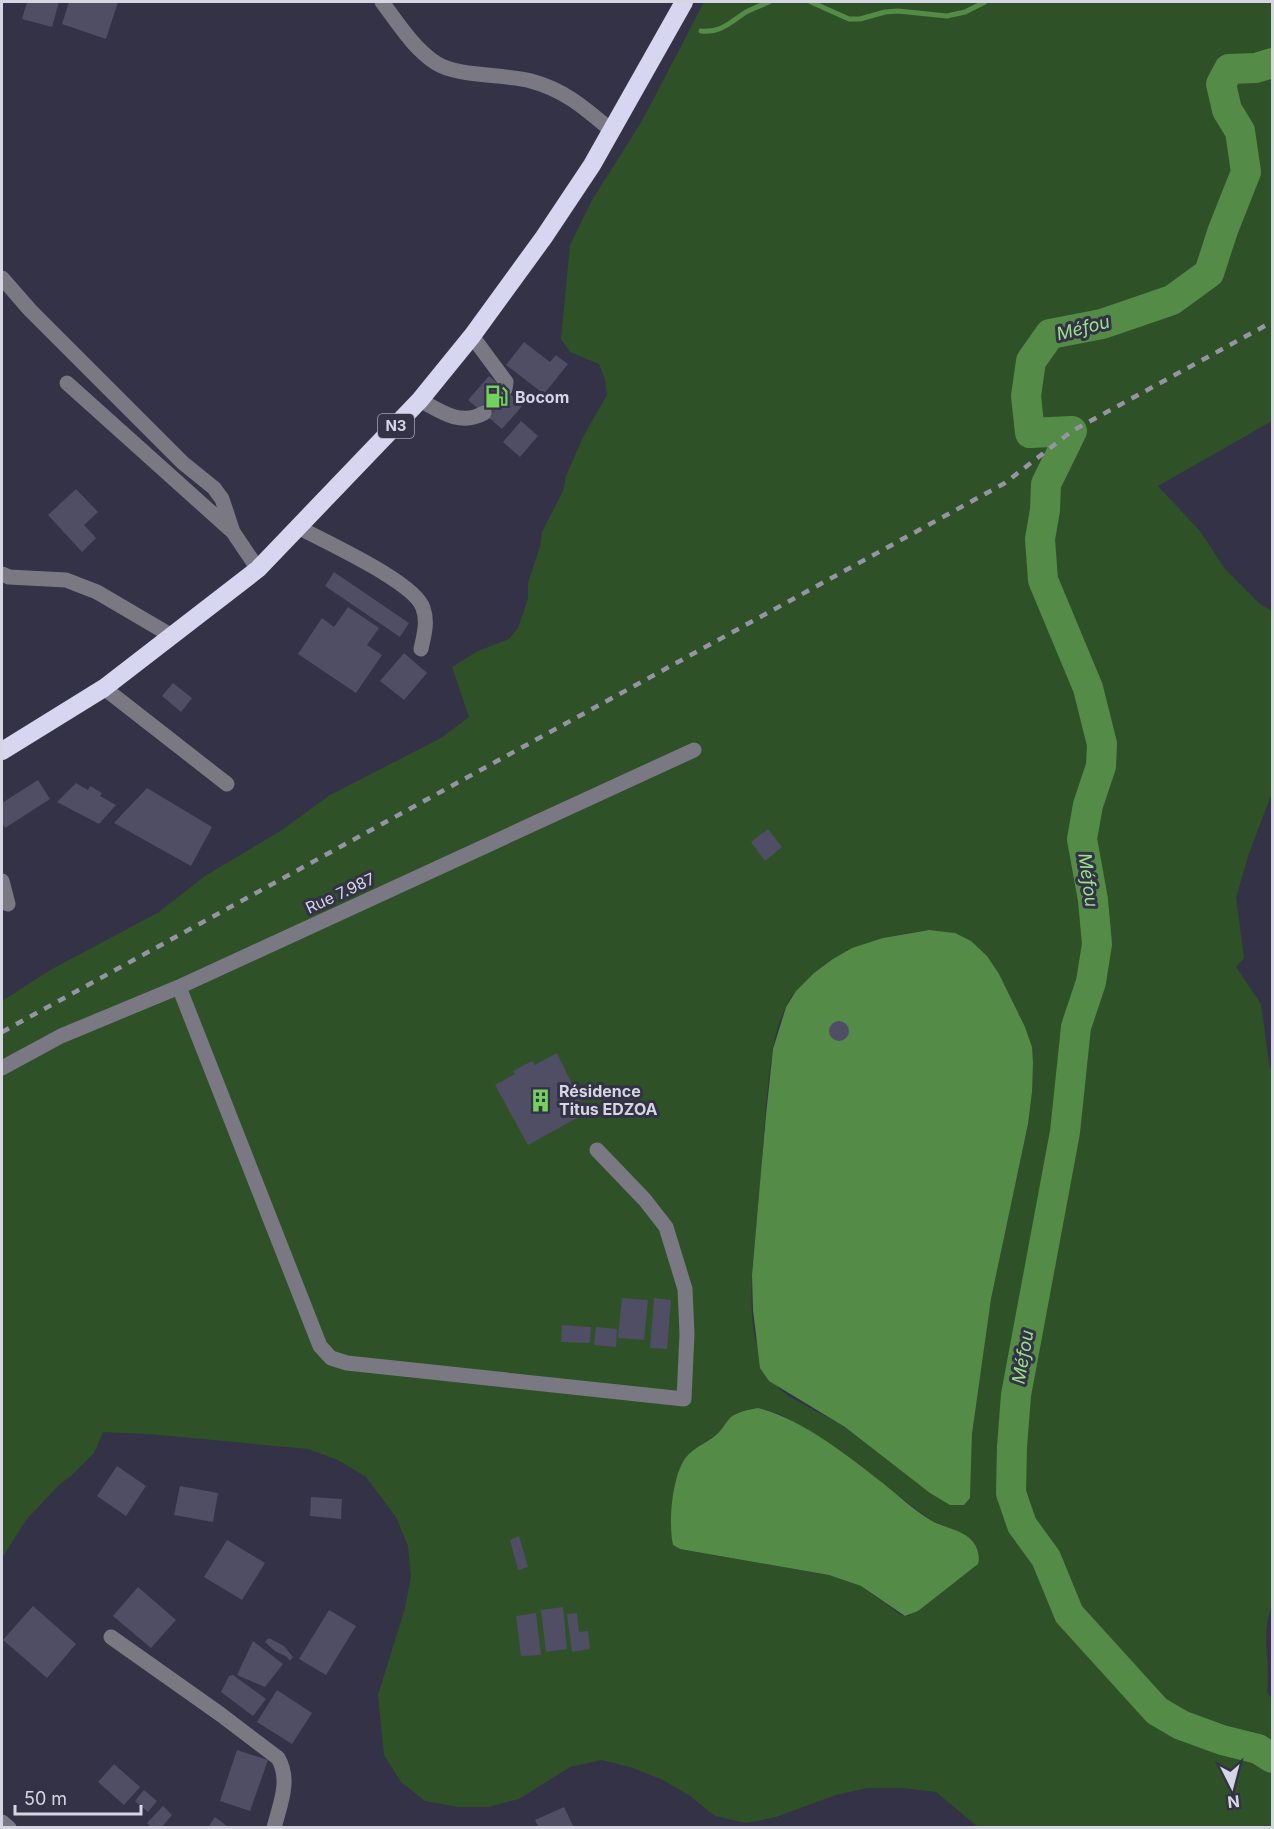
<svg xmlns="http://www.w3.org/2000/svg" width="1274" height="1829" font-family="Inter,sans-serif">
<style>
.green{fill:#2f5127;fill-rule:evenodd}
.water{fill:#548b47}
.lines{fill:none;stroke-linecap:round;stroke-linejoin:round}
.stream{stroke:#548b47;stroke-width:5}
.river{stroke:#548b47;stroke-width:30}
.building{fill:#4f4e64}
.minor-tunnel{stroke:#4b4a5d;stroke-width:15;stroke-dasharray:15 8;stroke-linecap:butt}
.minor{stroke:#797883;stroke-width:15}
.highway{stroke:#d7d6f0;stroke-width:18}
.rail{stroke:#9594a4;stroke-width:4.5;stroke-dasharray:8 8;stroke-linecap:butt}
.labels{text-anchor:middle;stroke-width:6;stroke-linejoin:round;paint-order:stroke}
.shield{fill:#333246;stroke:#a5a4b3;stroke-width:1.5}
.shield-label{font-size:15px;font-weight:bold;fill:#d6d5e2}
.poi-label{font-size:16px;font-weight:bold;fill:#d6d5e2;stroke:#333246;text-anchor:start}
.street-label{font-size:16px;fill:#d6d5e2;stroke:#333246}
.water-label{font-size:18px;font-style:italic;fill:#98e386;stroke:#333246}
</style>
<rect width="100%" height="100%" fill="#333246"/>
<!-- green -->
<path class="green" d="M704,2H1272V421L1158,486L1200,531L1225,569L1260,604L1272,611V793L1249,853L1236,898L1244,958L1236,967L1261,1004L1269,1063L1272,1072V1606C1260,1634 1271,1662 1267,1692L1272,1698V1827H978L936,1792L902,1788H867L836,1795L776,1817L746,1823L715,1816L690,1796L663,1780L633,1768L602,1760L570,1767L519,1799L488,1807H458L425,1801L401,1782L384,1755L378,1695L405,1608L411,1577L408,1546L396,1517L366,1477L338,1460L308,1449L149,1434L103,1432L94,1453L71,1476L59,1485L26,1520L2,1558V1001L52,969L159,912L205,876L282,830L330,795L441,738L469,717L452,667L478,651L509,639L518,628L528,599V583L540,547L542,532L563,491L566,476L584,435L607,395L605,379L599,364L570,352L561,339L570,245L592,200L642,121ZM929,930L1032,1047V1092L1028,1124L991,1299L972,1434L970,1498L950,1505C913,1482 881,1452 845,1427C830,1417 787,1398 779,1388C774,1382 757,1346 755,1339C746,1290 756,1238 760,1189C764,1143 765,1096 773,1049C776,1030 783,1006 796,991C831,952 878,936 929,930ZM758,1408L777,1413L795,1422L840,1452L932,1521L967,1536L909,1616L901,1615L861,1586L829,1575L680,1549L673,1545L671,1525L690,1453L716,1435L731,1418L750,1409Z"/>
<!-- water -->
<path class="water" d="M929,930L955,933L971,941L987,956L999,974L1025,1027L1032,1047L1033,1063L1032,1092L1028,1124L991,1299L972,1434L970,1498L964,1505H950L930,1493L845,1427L769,1381L760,1368L753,1310L752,1275L766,1115L773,1049L786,1007L796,991L814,973L833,959L852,948L883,938Z
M758,1408C801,1418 849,1457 884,1484C900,1497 915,1511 932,1521C945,1528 964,1530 973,1542C978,1548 980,1557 978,1564L918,1611L905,1616L861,1586L829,1575L680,1549L673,1545C668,1523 672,1470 689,1454C697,1446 708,1442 716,1435C722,1430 726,1422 731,1417C738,1412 750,1409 758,1408Z"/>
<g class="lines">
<!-- stream -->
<path class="stream" d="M811,2L849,19H860L885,12L898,11L947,16L965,12L985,2
M701,31C721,33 731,22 746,12C754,8 762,5 769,2"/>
<!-- river -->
<path class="river" d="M1272,63L1256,68L1229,69L1221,84L1227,110L1240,131L1246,172L1223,230L1209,273L1172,300L1102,324L1050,334L1031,361L1026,396L1030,433L1072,431L1046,484L1045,510L1040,539L1043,580L1088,688L1102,744L1101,766L1088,805L1082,839L1093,900L1097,944L1091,982L1076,1027L1065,1132L1016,1395L1012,1447L1011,1493L1022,1525L1046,1558L1069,1614L1157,1711L1181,1725L1222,1740L1258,1749L1272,1758"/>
</g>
<!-- building -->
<path class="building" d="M27,2H59L52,27L22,19Z
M69,2H118L106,39L62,24Z
M524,342L550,362L556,355L568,364L544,394L506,365Z
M489,376L523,405L502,429L468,400Z
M521,421L538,436L520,457L503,442Z
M76,489L98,512L84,525L96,538L82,552L48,515Z
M334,572L409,623L400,637L325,586Z
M348,607L379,628L367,645L382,655L356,693L298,654L322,618L334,627Z
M404,653L427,673L404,700L380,681Z
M173,683L192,698L181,712L162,696Z
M38,780L50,799L5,828L2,822V803Z
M76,783L88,790L90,786L102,793L100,796L116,805L99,824L57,802Z
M147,788L212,827L191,866L114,823Z
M768,829L782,847L765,861L751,842Z
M829 1031a10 10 0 1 1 20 0a10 10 0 1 1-20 0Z
M557,1053L586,1113L528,1145L495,1085L515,1074L513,1071L532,1061L535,1065Z
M622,1298L648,1300L644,1340L618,1338Z
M654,1298L671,1300L667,1349L650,1348Z
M562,1325L591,1327L590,1343L561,1342Z
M596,1327L617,1329L616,1347L594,1345Z
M117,1466L146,1486L126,1516L97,1496Z
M180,1486L218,1493L213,1522L174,1515Z
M311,1497L342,1499L341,1519L310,1516Z
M519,1536L528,1567L518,1570L510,1540Z
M227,1540L265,1563L242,1600L204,1577Z
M138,1587L176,1620L151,1648L113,1616Z
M33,1606L76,1644L47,1678L3,1640Z
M563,1607L567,1649L546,1652L541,1610Z
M329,1610L356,1626L326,1675L299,1659Z
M536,1613L541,1655L521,1656L516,1616Z
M577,1613L579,1632L588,1631L590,1649L572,1652L567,1614Z
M269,1638L284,1646L293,1657L290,1661L287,1657L275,1651L265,1642Z
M253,1641L283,1664L265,1687L237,1675Z
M233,1675L266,1699L253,1716L221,1692L229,1676Z
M277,1690L312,1713L292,1744L257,1722Z
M237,1750L268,1760L250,1811L220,1801Z
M114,1764L140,1787L124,1805L98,1782Z
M144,1790L157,1801L148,1812L135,1801Z
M163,1806L172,1815L161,1828H152L147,1823Z
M564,1807L574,1828H539L535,1820Z
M215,1817L227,1826L226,1828L209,1826Z"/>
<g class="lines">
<!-- minor-tunnel -->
<path class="minor-tunnel" d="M484,413L505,389"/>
<!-- minor -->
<path class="minor" d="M382,2C398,23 413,48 436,63C457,77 506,74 531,81C565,90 586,109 612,131
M2,278L30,310L183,463L214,488L222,499L233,532L258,569
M472,336L506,382L505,389
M67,383L233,532
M420,400C441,412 461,426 484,413
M298,527C325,542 415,582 423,608C428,622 424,635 421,649
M2,574L9,577L66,580L97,592L172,636
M104,688L227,784
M2,881L8,904
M179,987L320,1346L331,1358L347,1363L684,1399L687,1334L685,1289L666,1227L645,1200L597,1150
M2,1068L61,1036L179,987L694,750
M111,1637L220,1714L278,1758C291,1780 280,1804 274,1828
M2,1822L9,1828"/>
<!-- highway -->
<path class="highway" d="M2,751L104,688L258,569L420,400L472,336L544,237L592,165L684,2"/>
<!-- rail -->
<path class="rail" d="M2,1032L1005,483L1072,431L1272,322"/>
</g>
<!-- icons -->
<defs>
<symbol id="fuel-bare" viewBox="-9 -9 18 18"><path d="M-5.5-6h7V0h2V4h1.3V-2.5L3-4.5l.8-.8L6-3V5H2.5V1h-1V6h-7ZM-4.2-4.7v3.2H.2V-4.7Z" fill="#73d25c" stroke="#333246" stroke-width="2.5" paint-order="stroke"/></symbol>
<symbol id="building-bare" viewBox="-9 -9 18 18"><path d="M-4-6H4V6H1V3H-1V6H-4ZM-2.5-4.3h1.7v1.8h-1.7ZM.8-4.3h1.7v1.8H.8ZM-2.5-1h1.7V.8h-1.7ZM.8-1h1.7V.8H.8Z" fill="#73d25c" stroke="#333246" stroke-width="2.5" paint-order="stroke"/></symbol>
</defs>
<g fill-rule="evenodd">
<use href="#fuel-bare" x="480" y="380" width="33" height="33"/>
<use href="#building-bare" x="524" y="1084" width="33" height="33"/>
</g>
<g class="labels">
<!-- shield labels -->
<rect class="shield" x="378" y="414" width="36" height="24" rx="4.5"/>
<g class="shield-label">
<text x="396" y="431">N3</text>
</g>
<!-- poi labels -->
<g class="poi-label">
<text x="515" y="403">Bocom</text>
<text x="559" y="1097">Résidence<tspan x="559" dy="18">Titus EDZOA</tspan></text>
</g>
<!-- street labels -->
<g class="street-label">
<text transform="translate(340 893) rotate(-25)" y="6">Rue 7.987</text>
</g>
<!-- water labels -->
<g class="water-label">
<text transform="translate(1083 328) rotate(-14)" y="6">Méfou</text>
<text transform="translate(1088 880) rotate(82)" y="6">Méfou</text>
<text transform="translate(1023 1357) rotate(-80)" y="6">Méfou</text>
</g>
</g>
<!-- border -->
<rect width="1274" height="1829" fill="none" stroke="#d6d5e2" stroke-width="6"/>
<!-- north arrow -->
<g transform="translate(1232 1787) rotate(174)" stroke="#333246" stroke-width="4.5" paint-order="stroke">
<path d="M0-4.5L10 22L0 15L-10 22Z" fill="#d6d5e2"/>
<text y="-9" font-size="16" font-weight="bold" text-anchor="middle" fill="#d6d5e2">N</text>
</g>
<!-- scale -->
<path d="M15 1805v9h126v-9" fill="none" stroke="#d6d5e2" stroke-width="3"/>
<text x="24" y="1805" font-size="18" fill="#d6d5e2" stroke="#333246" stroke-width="4.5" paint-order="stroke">50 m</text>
</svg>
